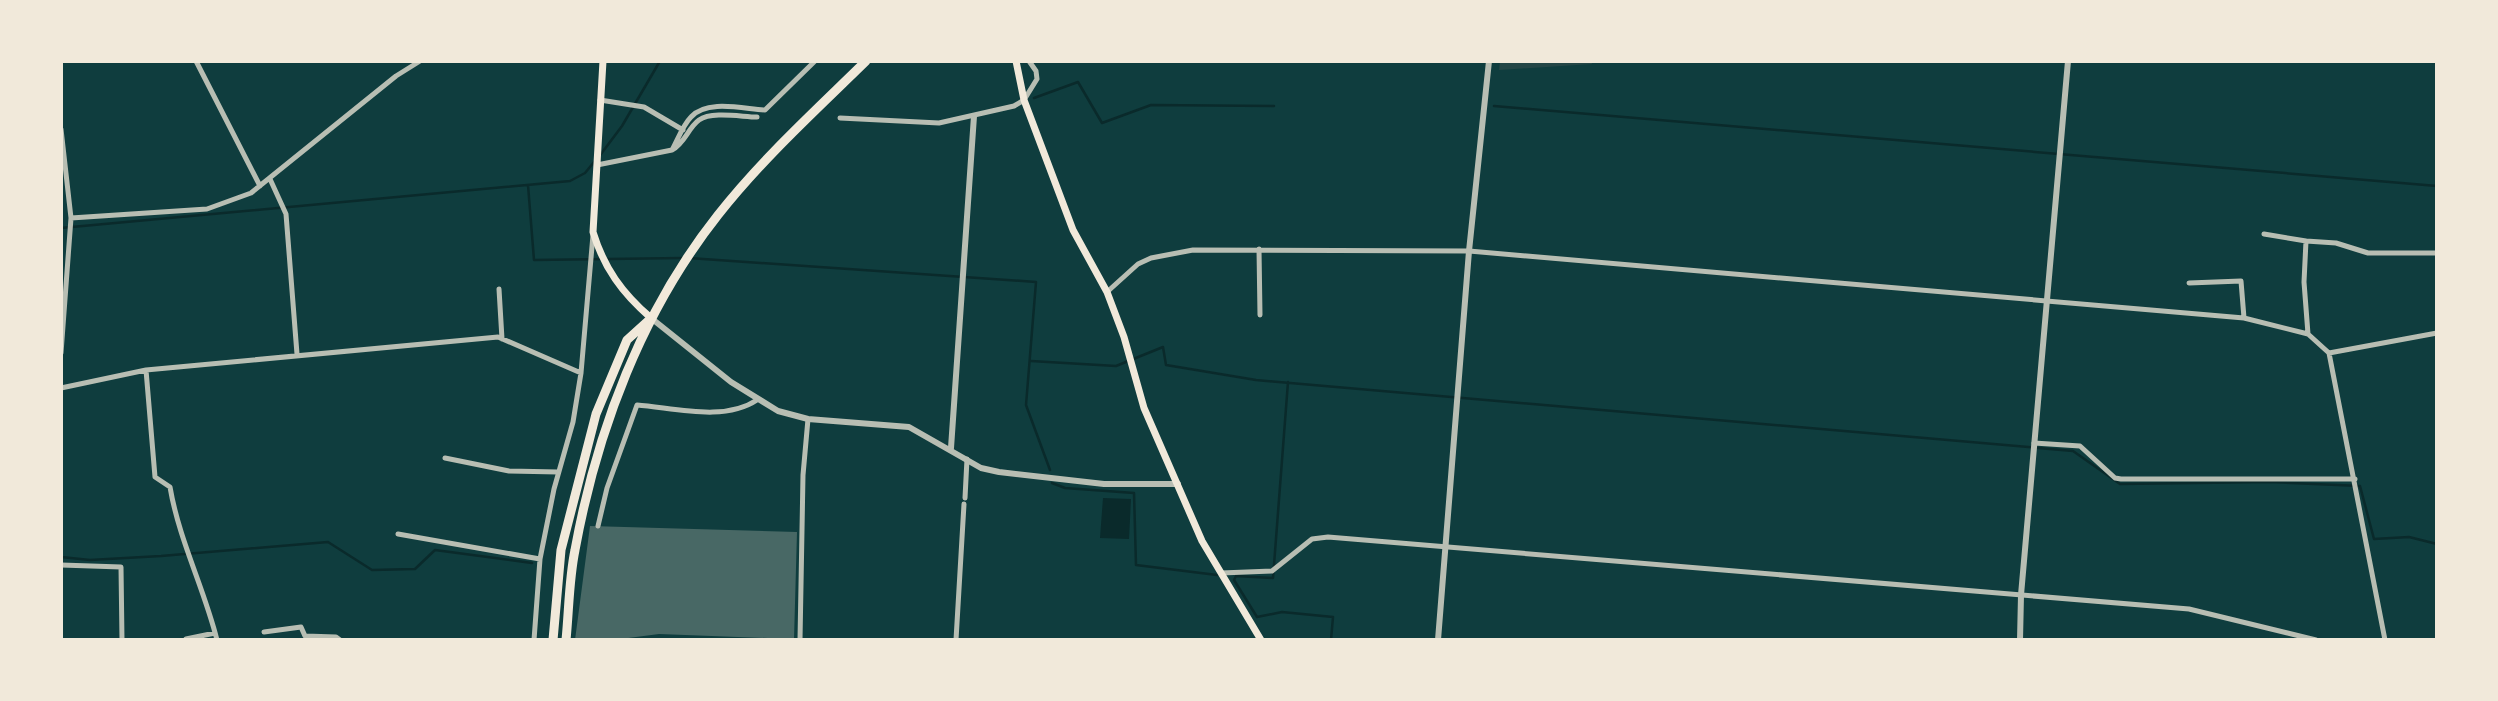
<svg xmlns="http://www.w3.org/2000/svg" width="2498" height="701" font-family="'Sofia Sans Condensed',sans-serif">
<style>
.green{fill:#244646}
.water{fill:#0a2a2b}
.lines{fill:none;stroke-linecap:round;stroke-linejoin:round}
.stream{stroke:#0a2a2b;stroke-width:2.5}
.building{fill:#486865}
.minor{stroke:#b8beb3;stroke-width:5}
.tertiary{stroke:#b8beb3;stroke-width:6}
.secondary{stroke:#f1e9da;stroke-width:7}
.trunk{stroke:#f1e9da;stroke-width:9}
</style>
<rect width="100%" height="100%" fill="#0f3d3e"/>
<!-- green -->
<path class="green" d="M1500,61H1591L1592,64L1499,70Z"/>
<!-- water -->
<path class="water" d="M1103,498L1131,499L1129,539L1100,538Z"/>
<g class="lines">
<!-- stream -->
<path class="stream" d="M1034,98L1078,82L1102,123L1151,105L1274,106
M1494,106L2437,186
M601,154L622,126L660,61
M528,185L534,260L683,258
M61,228L570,181L585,173L594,162
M689,258L1036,282L1026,405L1050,470
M1031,361L1116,366L1163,347L1166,365L1256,380L2073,451L2120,484L2270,482L2360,486L2374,539L2409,537L2437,544
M1288,382L1273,578L1236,576L1234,580L1257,617L1282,612L1333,617L1331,640
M1052,483L1065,488L1134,493L1136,565L1217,575
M61,557L90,560L161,556L328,542L372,570L415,569L435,550L532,563
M633,640H659"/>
</g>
<!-- building -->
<path class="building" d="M590,526L797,532L794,639L659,634L613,640H575Z"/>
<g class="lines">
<!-- minor -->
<path class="minor" d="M196,61L260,186
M600,100L644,107L683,130
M840,118L939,123L1014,106L1024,100L1037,79L1036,71L1029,61
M61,129L71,218L61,353
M672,150C678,139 683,125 691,117C707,99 744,109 765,110L815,61
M597,165L672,150C685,143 688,128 699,120C712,111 742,117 757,117
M270,179L286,214L297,354
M71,218L207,209L251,193L396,76L420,61
M2264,234L2306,241
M1259,249L1260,315
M2189,283L2241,281L2244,318
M499,289L502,339
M1107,292L1138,264L1151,258L1193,250L1469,251L2244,318L2308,334L2329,353L2385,640
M2308,334L2304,282L2306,241L2336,243L2368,253H2437
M2329,353L2437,333
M146,370L155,477L170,487C179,540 204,588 217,640
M61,388L146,370L498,337L581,373
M2034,443L2080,446L2115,478L2121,479H2355
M445,458L509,471L558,472
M965,498L967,459
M598,526L607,488L637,405C675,408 724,422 757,400
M398,534L540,559
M61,565L121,567L122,640
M1221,573L1272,571L1312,539L1328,537L2189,609L2316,640
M264,632L301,627L305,636L336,637L340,640
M186,639L215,633
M534,640L540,559L554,489L573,422L581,373L593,235
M800,640L803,475L808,419
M956,640L964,504"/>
<!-- tertiary -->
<path class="tertiary" d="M651,318L731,382L778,411L808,419L909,427L981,468L999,472L1104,484H1178
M951,448L974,116
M1438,640L1469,251L1489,61
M2020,640L2021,595L2068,61"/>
<!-- secondary -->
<path class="secondary" d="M603,61L593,232C604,268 622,293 651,318
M1016,61L1024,100L1073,230L1107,292L1124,337L1144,408L1202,541L1261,640"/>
<!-- trunk -->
<path class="trunk" d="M553,640L561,550L596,414L627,340L648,321
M566,640C569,610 569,579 575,550C597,430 642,311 718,215C762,159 815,111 866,61"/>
</g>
<!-- border -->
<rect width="2498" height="701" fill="none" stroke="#f1e9da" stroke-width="126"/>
</svg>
